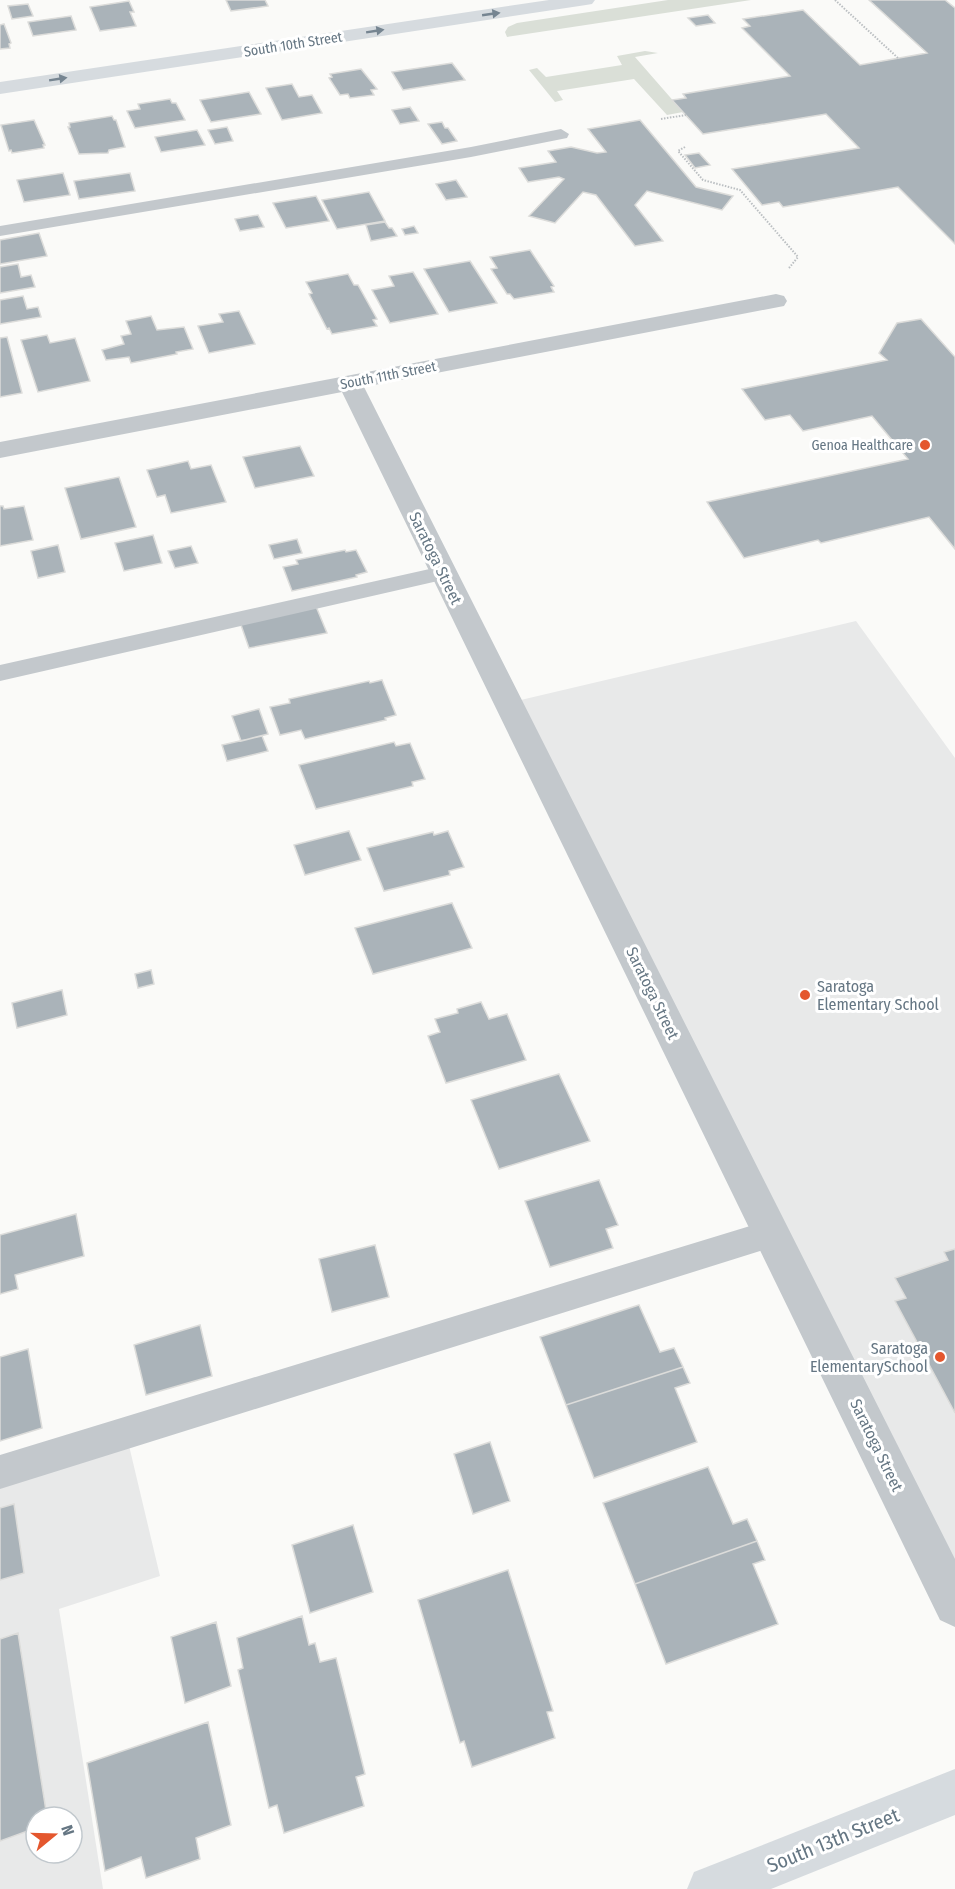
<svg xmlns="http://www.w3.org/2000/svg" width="955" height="1889" font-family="'Fira Sans Condensed',sans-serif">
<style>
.built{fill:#e8e9e9;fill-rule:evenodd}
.green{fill:#dadfd7}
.building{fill:#aab3b9;stroke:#dcdcda;stroke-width:1.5}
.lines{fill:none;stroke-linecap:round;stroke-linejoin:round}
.path{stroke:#bbbfc2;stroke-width:2;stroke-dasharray:1.5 1.5;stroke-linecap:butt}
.service{fill:#c3c8cc;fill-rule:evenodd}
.minor{fill:#c3c8cc;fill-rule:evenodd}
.secondary{fill:#d6dbdf;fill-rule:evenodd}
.primary{fill:#d6dbdf;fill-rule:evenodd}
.oneway{fill:#768591}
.poi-dot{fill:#e4572e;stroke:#fff;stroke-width:2}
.labels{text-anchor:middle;stroke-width:6;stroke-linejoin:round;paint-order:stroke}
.far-street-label{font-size:14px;fill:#657683;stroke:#fff}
.far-poi-label{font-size:14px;fill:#657683;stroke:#fff;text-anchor:end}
.street-label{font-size:16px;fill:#657683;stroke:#fff}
.poi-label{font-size:16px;fill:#657683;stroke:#fff;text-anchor:start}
.near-street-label{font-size:20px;fill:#657683;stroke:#fff}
</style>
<rect width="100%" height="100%" fill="#fafaf8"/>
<!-- built -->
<path class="built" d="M856,621L955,758V1605L508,703Z
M126,1433L160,1576L59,1609L103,1889H0V1472ZM36,1817H72V1853H36Z"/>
<!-- green -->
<path class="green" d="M668,0H751L507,37L505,32L508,27L517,23Z
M645,51L658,53L635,57L683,112L667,115L634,79L557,91L563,100L555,102L529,70L537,68L546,77L622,65L617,56Z"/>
<!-- building -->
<path class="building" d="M226,0H265L268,6L231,11Z
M869,0H945L955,8V244L898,187L783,207L779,202L762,205L732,169L859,148L826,114L703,134L672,100L686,98L683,94L790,76L742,28L750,26L743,19L803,10L860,65L927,53Z
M129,1L134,12H130L136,26L100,31L90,7Z
M28,4L33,16L12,19L8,6Z
M708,15L715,23L696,26L688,18Z
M71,16L76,30L33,36L28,22Z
M4,24L11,43L9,44L10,48L0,49V25Z
M452,63L465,80L403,90L392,72Z
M361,69L377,89L371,90L374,95L350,98L348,94L340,95L329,78L332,77L330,74Z
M292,84L299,97L312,95L322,113L282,120L266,88Z
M249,92L261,114L211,122L200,100Z
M170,99L172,103H176L185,120L135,128L127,111L140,109L138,104Z
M410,107L419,121L400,124L392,110Z
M112,116L114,120H116L125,147L109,150L108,153L79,154L68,127H70L69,123Z
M34,120L45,145H43L44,148L12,153L11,150L9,151L1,125Z
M640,120L696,187L733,196L722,210L647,191L635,205L663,241L635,246L596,195L583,192L555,223L529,216L564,179L559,177L528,182L519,168L556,162L548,151L571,147L597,153L606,152L588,129Z
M442,122L445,128H448L457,141L442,144L428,124Z
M227,127L233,141L215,144L208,130Z
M197,130L205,145L161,152L155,137Z
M699,153L710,165L695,168L685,155Z
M63,173L70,195L24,202L17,180Z
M130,173L135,191L79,199L74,181Z
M456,180L467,197L446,200L436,184Z
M369,192L385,221L337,229L322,200Z
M316,196L329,221L286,228L273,203Z
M258,215L264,227L240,231L235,219Z
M385,222L389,228H392L397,236L371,241L366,225Z
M414,226L418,233L405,235L402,229Z
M39,233L47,256L0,264V240Z
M530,250L554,286L551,287L554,292L514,299L510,294H507L491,269L497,268L490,257Z
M470,261L497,303L449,312L424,269Z
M18,264L21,277L31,275L35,287L0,293V267Z
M413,272L438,314L390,323L372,290L394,286L389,276Z
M348,274L354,285H358L377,319L373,320L377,326L332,334L329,328L327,329L309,294L312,293L306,282Z
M23,296L27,309L38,307L41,317L0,324V300Z
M239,311L255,344L209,353L198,326L223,322L219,314Z
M151,316L157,330L184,327L193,349L176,352L177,354L131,363L129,357L106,360L102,350L124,344L121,336L131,334L126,321Z
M921,319L955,357V549L929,517L821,543L818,540L744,558L707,502L908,459L872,416L803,431L790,415L765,420L742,389L887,360L879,353L897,323Z
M47,335L50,343L75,338L90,381L38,392L21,340Z
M7,337L22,393L0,397V338Z
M300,446L314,476L255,488L243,457Z
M188,461L191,469L211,465L226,502L171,513L165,495L157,497L147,470Z
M119,477L136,527L81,539L65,488Z
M0,506H3L4,509L24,506L33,540L0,546Z
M153,535L162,563L124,571L115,543Z
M297,539L302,553L274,559L269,545Z
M58,545L65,572L38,578L31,551Z
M191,546L198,563L175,568L168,551Z
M345,550L346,552L356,550L367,572L356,575L357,577L292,591L283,567L298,564L296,560Z
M315,604L327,633L249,648L240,622Z
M382,680L396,715L385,718L386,720L305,739L301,730L280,735L270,707L290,703L289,699L369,681L370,683Z
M259,709L268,734L241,741L232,716Z
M262,736L268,751L227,761L222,745Z
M394,742L396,746L410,743L425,779L412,782L413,786L316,809L299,765Z
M349,831L361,860L305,875L294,845Z
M448,831L464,867L449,871L450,875L384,891L367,848L433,832L434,835Z
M452,903L472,948L373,974L355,928Z
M151,970L154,984L138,988L135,974Z
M62,990L67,1015L17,1028L12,1003Z
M481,1002L489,1019L507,1014L526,1060L446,1083L428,1036L440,1032L435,1019L458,1013L457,1009Z
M559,1074L590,1141L499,1169L471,1100Z
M599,1180L618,1225L606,1229L613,1248L550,1267L525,1201Z
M76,1214L84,1256L15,1275L18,1289L0,1294V1235Z
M375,1245L389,1297L332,1312L319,1259Z
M955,1249V1413L895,1301L906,1298L895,1278L948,1260L944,1252Z
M639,1305L660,1352L674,1348L683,1367L566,1405L540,1337Z
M200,1325L212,1376L146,1395L134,1345Z
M28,1349L42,1428L0,1441V1357Z
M683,1367L690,1383L675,1388L697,1442L594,1478L566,1405Z
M490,1442L510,1501L473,1514L454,1454Z
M708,1467L733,1524L747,1519L757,1541L635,1584L603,1503Z
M14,1504L24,1573L0,1580V1508Z
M353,1525L373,1592L310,1613L292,1545Z
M757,1541L765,1560L753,1564L778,1624L666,1664L635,1584Z
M508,1570L553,1711L547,1712L555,1738L472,1767L464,1741L460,1743L418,1600Z
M302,1616L309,1645L315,1643L320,1662L336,1658L365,1774L356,1777L364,1806L284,1833L277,1805L269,1808L238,1670L243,1668L237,1638Z
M216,1622L231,1686L185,1703L171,1637Z
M18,1633L47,1817H36V1828L0,1841V1639Z
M208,1722L231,1825L196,1838L200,1859L146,1878L141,1857L105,1871L87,1763Z"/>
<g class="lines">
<!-- path -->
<path class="path" d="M835,0L898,58
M661,119L686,115
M685,147L678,151L703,180L740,190L798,257L789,268"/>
<!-- service -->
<path class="service" d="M561,129L569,134L567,138L471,157L0,236V226L471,147Z
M443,566L451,568L454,573L451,578L0,681V665Z
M773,1219L784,1223L788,1233L784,1243L773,1247L0,1489V1455Z"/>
<!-- minor -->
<path class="minor" d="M776,294L784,296L787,301L784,306L364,387L955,1559V1627L940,1620L342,392L0,458V442Z"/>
<!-- secondary -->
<path class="secondary" d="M955,1769V1815L771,1889H687L694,1872Z"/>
<!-- primary -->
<path class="primary" d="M549,0H595L592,4L586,5L0,94V82Z"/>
</g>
<!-- one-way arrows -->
<defs><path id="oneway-solid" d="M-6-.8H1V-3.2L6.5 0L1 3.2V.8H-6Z" transform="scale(1.5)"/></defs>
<g class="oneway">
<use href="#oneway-solid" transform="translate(491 14) rotate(-8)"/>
<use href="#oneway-solid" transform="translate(375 31) rotate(-9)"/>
<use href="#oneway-solid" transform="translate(58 79) rotate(-9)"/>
</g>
<!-- markers -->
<g class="poi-dot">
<circle cx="925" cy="445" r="6"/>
<circle cx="805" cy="995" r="6"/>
<circle cx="940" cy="1357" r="6"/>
</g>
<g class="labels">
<!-- far-street labels -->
<g class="far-street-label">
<text transform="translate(293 44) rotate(-9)" y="5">South 10th Street</text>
<text transform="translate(388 375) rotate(-11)" y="5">South 11th Street</text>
</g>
<!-- far-poi labels -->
<g class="far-poi-label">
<text x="913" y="450">Genoa Healthcare</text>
</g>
<!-- street labels -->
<g class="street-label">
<text transform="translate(436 558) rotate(64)" y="6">Saratoga Street</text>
<text transform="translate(653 993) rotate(64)" y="6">Saratoga Street</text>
<text transform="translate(877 1445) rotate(64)" y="6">Saratoga Street</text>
</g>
<!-- poi labels -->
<g class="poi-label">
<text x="817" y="992">Saratoga<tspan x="817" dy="18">Elementary School</tspan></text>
<text x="928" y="1354" text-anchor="end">Saratoga<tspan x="928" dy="18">ElementarySchool</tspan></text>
</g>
<!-- near-street labels -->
<g class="near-street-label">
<text transform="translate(833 1840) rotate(-22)" y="7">South 13th Street</text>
</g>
</g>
<!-- north arrow -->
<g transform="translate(54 1835) rotate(71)"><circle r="28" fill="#ffffff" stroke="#c1c8cd" stroke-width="1.5"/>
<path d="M0-4.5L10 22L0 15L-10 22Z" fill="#e4572e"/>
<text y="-9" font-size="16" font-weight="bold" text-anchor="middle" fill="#657683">N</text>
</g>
</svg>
